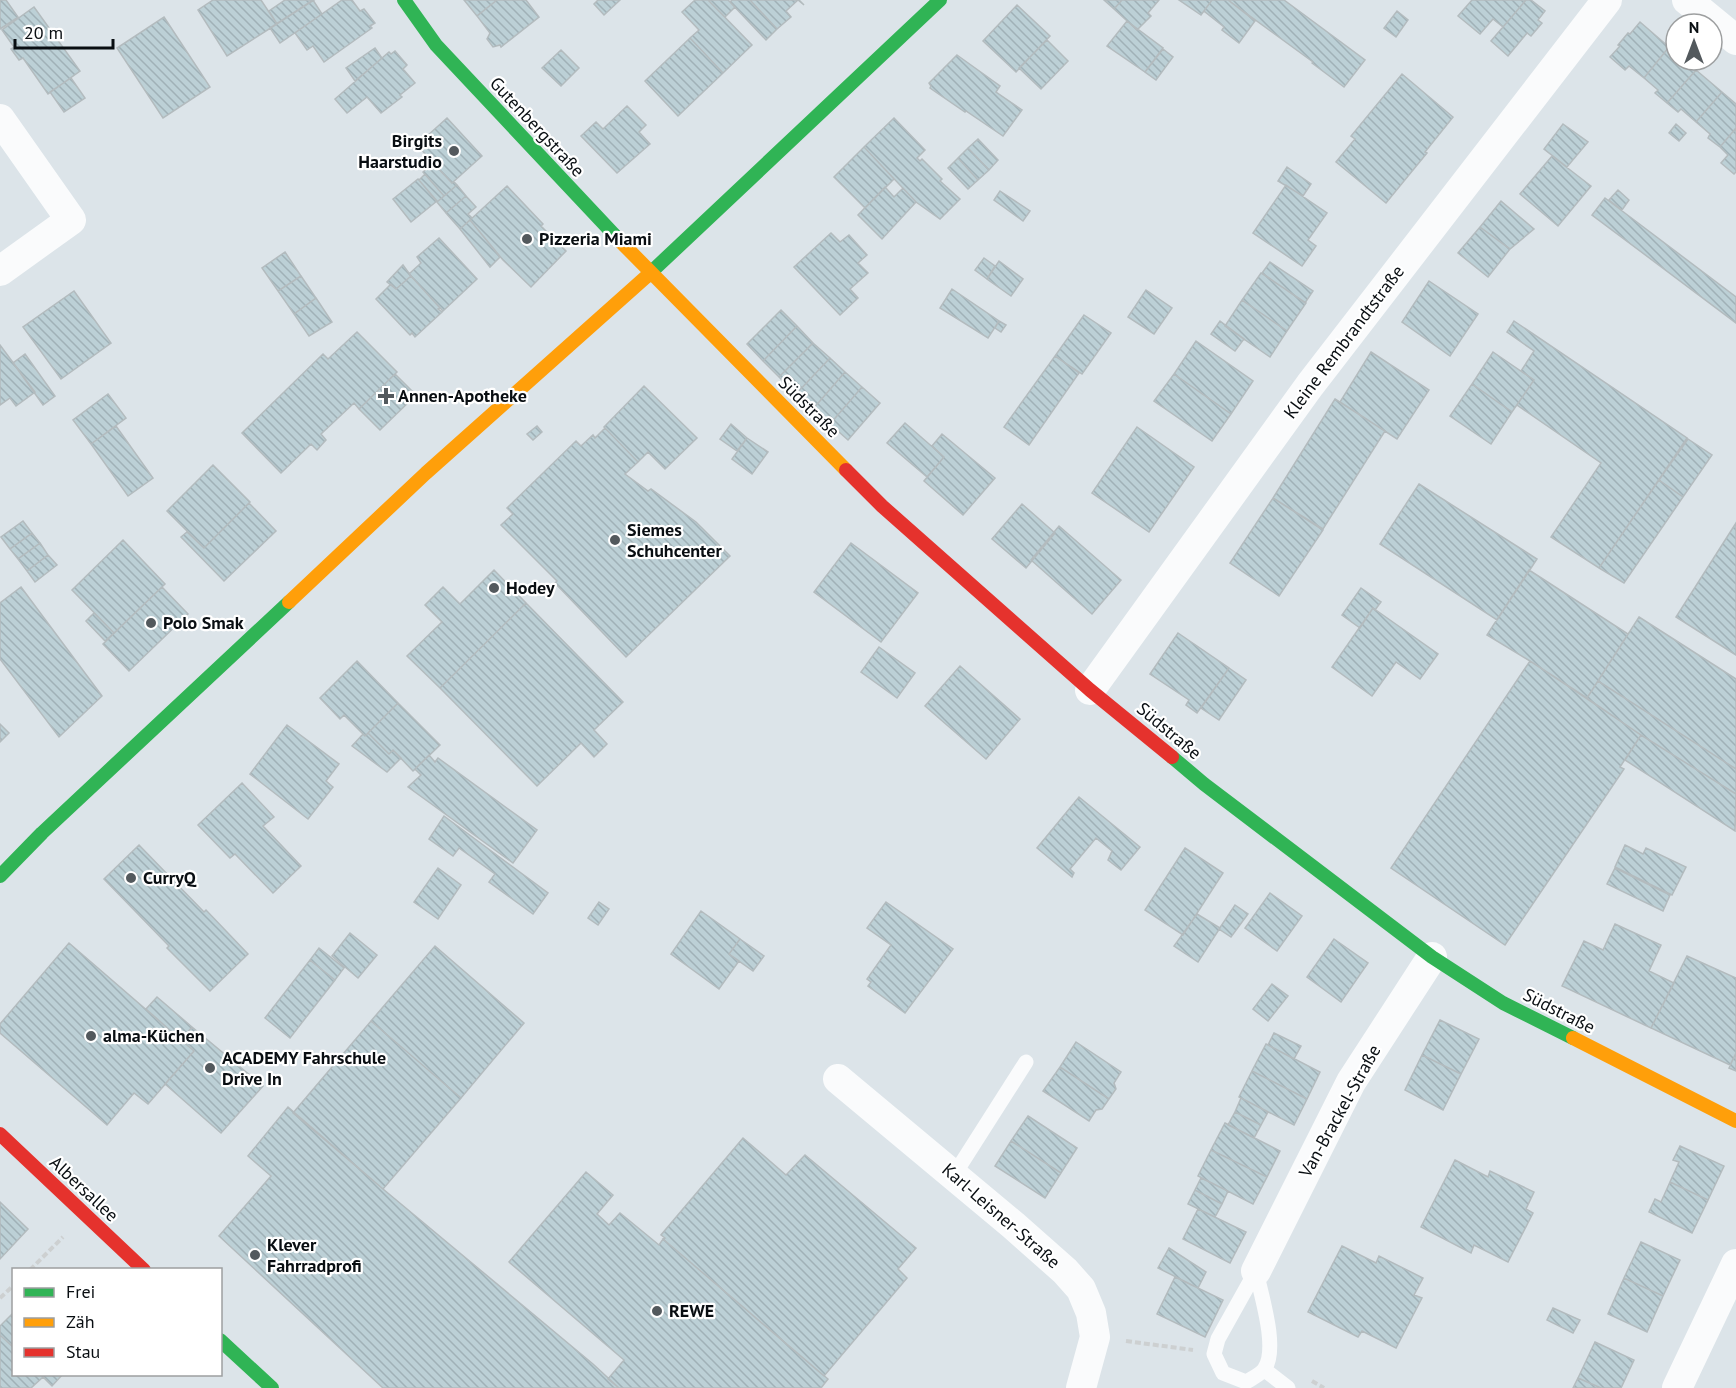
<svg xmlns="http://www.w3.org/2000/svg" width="1736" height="1388" font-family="'PT Sans',sans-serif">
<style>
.building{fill:url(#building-back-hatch);stroke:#b3bbbe;stroke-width:1.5}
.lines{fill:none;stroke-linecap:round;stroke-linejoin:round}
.path{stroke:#cdd0d1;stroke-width:4;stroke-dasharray:6 3;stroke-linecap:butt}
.lane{stroke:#fafbfc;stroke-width:15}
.street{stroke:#fafbfc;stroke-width:30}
.fast{stroke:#30b455;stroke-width:14}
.slow{stroke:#ff9f0a;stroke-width:14}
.jam{stroke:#e5322d;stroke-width:14}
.poi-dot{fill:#53595d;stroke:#fff;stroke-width:2}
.labels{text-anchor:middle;stroke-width:4.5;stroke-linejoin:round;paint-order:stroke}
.street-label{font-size:18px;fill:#090e12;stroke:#fff}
.poi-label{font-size:18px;font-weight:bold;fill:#090e12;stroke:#fff;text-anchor:start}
</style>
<defs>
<pattern id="building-back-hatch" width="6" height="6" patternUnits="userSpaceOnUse" patternTransform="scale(1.5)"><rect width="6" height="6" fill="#bcd0d6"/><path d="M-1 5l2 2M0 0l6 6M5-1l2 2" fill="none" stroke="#a0b1b7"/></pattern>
</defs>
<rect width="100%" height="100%" fill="#dce4e9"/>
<!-- building -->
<path class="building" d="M0,0H6L18,17L0,29Z
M213,0H261L277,24L227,56L198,10Z
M285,0H314L277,24L269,11Z
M313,0L322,14L280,43L270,28Z
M342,0H352L360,11L364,9L375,23L370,26L372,28L324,62L313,46L307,50L295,33Z
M464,0H497L477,16Z
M497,0H526L539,17L501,47L500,45L493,47L487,39L490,33L477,16Z
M598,0H620L604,15L594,4Z
M695,0H708L752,45L723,73L690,38L699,30L682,12Z
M708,0H728L735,7L725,17Z
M732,0H750L777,29L766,40L730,2Z
M750,0H799L804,5L798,0L786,11L791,17L777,29Z
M1104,0H1122L1114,9Z
M1122,0H1159L1148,13L1151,16L1137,30L1114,9Z
M1179,0H1212L1201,15Z
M1212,0H1228L1255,21L1239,43L1222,30L1224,27L1204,11Z
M1228,0H1284L1365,60L1344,87L1312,63L1313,62Z
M1472,0H1526L1503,27L1493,19L1480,34L1458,16Z
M1526,0H1531L1545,11L1538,20L1542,23L1531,36L1527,33L1508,56L1491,41Z
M1017,5L1050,36L1016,72L983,41Z
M34,7L80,71L48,94L23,58L19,60L11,49L14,47L2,30Z
M1397,11L1408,20L1396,37L1384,28Z
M164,17L210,87L163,118L117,48Z
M1127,21L1163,48L1145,72L1107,46Z
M1640,22L1669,47L1644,78L1629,66L1625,70L1610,57L1620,46L1618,45L1628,33L1630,34Z
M690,38L723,73L678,116L645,81Z
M1047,40L1068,61L1041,89L1019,68Z
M1669,47L1676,53V60H1684L1696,70L1667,103L1655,93L1658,90L1644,78Z
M375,48L382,58L355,81L346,68Z
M1163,49L1173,57L1156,80L1145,72Z
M561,50L579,68L561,86L542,68Z
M395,51L407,65L403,69L415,83L400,95L402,97L381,113L367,97L347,113L335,99L382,58L389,52L391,54Z
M957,55L1000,86L996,92L1022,110L1003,136L966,111L965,112L930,88L931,86L929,83Z
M1696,70L1722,92L1696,122L1681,109L1678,112L1667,103Z
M1402,74L1453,117L1425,152L1427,153L1386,203L1336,162L1355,139L1351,136Z
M71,78L85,98L64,112L50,92Z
M1722,92L1736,104V128L1720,147L1708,138L1710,134L1696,122Z
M627,106L646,125L639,132L650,144L617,173L581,136L596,122L603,129Z
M447,118L482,156L452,183L417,145Z
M894,118L925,150L917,158L920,161L922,159L942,179L940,181L960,199L940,219L916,202L864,147Z
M1563,124L1588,142L1567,167L1544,149Z
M1676,124L1686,133L1679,141L1669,133Z
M1736,128V172L1734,174L1721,163L1728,155L1720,147Z
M978,139L998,160L989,170L968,148Z
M864,147L894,179L865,208L834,177Z
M968,148L989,170L978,180L958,158Z
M1552,156L1591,186L1558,226L1520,194Z
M958,158L978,180L968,189L948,168Z
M433,163L452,183L454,182L457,185L444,196L423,172Z
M1287,167L1311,184L1303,196L1278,181Z
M425,174L444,196L437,202L419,180Z
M418,179L437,201L411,222L393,199Z
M457,185L466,196L446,213L437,202Z
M1286,185L1327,213L1308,240L1316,246L1302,266L1253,233Z
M507,186L543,224L541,226L566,251L531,287L503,260L470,220Z
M885,187L894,197L903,188L916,202L882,239L858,215Z
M1618,190L1629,200L1622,210L1609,200Z
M1000,191L1030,211L1023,221L994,200Z
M466,196L476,207L468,214L472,218L460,229L446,213Z
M1605,198L1736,297V323L1592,215Z
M1501,201L1534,229L1510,249L1480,227Z
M470,220L500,257L490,267L460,229Z
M1480,227L1510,249L1488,277L1458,253Z
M831,233L840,242L849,235L867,255L858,263L868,273L850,289L858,298L840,315L794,267Z
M439,238L477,279L443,311L409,274L421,263L417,257Z
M285,252L301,276L278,291L262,268Z
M984,258L995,266L987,279L975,270Z
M999,261L1023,279L1011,296L987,279Z
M1270,262L1313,291L1305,303L1262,273Z
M403,265L411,276L396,289L387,282Z
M1261,273L1306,303L1287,331L1242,300Z
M301,276L316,298L294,314L278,291Z
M411,276L440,308L438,309L442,312L415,337L412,333L410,335L376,299L391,284L396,289Z
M1429,281L1478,314L1450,356L1402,322Z
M952,289L999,321L988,338L940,308Z
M1146,290L1172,308L1154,334L1128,317Z
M74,291L111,343L61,379L23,327Z
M316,298L332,322L309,336L294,314Z
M1242,300L1287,331L1270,357L1225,326Z
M781,310L797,326L763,361L747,344Z
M1084,315L1111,333L1082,374L1055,356Z
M999,321L1006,325L1001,332L995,328Z
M1220,321L1244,339L1235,351L1211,334Z
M1514,321L1687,438L1599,568L1551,537L1601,463L1517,405L1534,380L1521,371L1534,351L1507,332Z
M797,326L813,343L779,377L763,361Z
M357,332L397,372L359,409L354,403L321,434L326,440L317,450L311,444L281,473L242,433L323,354L328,359Z
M1196,341L1253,381L1231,414L1174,374Z
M813,343L830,358L796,394L779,377Z
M0,345L35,392L16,406L10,398L0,405Z
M1371,352L1429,390L1397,439L1340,402Z
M1493,352L1534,380L1512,412L1472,384Z
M25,354L55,396L43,405L13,363Z
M1055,356L1079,373L1029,445L1004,427Z
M830,358L845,372L813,409L796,394Z
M845,372L862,387L830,424L813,409Z
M395,374L416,395L380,430L359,409Z
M1174,374L1231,414L1212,441L1154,401Z
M1472,384L1512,412L1491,444L1450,416Z
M644,386L697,438L665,469L648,452L638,462L604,427Z
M862,387L880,403L848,440L830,424Z
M108,394L126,418L91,444L73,420Z
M1335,399L1385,431L1323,529L1273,498Z
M905,423L944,457L927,477L887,443Z
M731,424L747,438L737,451L720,439Z
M116,426L153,478L128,496L91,444Z
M537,426L542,432L533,440L527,434Z
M1137,427L1194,467L1149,532L1092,493Z
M605,428L638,462L625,474L648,491L651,489L696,522L730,556L626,657L555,583L557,581L501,525L513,514L507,508L576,441L581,446L593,435L595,438Z
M942,434L995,478L963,515L924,481L944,457L932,446Z
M747,438L768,452L752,474L732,459Z
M1688,439L1712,455L1683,497L1659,480Z
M213,465L250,502L204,548L167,511Z
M1659,480L1683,497L1624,583L1599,568Z
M1419,484L1537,559L1497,620L1380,544Z
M1273,498L1323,530L1279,596L1230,563Z
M249,503L276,531L224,581L181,537L187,532L204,548Z
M1022,504L1055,533L1026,568L992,539Z
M23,521L32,533L10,549L1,537Z
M1736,523V655L1676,617Z
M1059,526L1121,580L1092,614L1031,560Z
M32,533L40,543L18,559L10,549Z
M123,540L165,584L114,633L72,590Z
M40,543L48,555L27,571L18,559Z
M851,543L918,593L881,642L814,592Z
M48,555L57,565L35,582L27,571Z
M494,570L526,603L440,688L407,656L442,622L425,605L443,587L460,604Z
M1529,570L1628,634L1587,698L1530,661L1487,635Z
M21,587L102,696L59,737L0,659V603Z
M162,587L188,614L129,671L103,644Z
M1361,588L1381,602L1375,610L1373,608L1360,628L1342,615Z
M526,603L623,702L594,730L607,744L594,757L581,743L537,786L440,688Z
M1373,608L1438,654L1420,679L1396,662L1372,696L1332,667Z
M94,613L114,633L105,641L86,621Z
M1639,617L1736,679V769L1598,681Z
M1178,633L1229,668L1197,713L1186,705L1189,700L1150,674Z
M879,647L915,673L897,698L861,672Z
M357,661L398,703L365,736L344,715L340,719L320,698Z
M1530,661L1641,735L1620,767L1624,769L1505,945L1391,868Z
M960,666L1020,719L986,759L925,706Z
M1229,668L1246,680L1219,720L1201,708Z
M1598,681L1736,769V794L1641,735L1587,698Z
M398,703L440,745L413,771L393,750L389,754L368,733Z
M0,724L9,733L0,742Z
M287,725L339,764L326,781L333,787L308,819L250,774Z
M368,733L389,754L393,750L401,758L387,772L352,746L363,734L365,736Z
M1641,735L1736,794L1735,831L1625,760Z
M429,755L435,762L438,758L537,830L513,863L408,787L421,775L415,769Z
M242,783L274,817L263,826L301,866L273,893L235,854L230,858L198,825Z
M1079,797L1140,847L1121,870L1108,860L1112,851L1096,838L1070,869L1074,873L1072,877L1037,848Z
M444,816L548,893L533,914L489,882L495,874L459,848L453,856L429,839Z
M139,845L204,912L206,910L248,954L210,991L167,948L169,946L104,879Z
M1625,845L1643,854L1646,848L1686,867L1672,895L1615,867Z
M1185,848L1223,873L1183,935L1145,910Z
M438,868L461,885L438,919L414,902Z
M1615,868L1670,895L1663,911L1607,884Z
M1270,893L1302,916L1277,951L1245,928Z
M599,902L609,909L598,925L588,918Z
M886,902L953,949L905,1013L868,986L871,982L867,979L891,945L867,928Z
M1235,905L1248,914L1231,937L1219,929Z
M701,911L740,939L729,954L739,961L719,989L671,954Z
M1197,914L1220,928L1198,962L1174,946Z
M1615,924L1661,945L1649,971L1674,983L1651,1028L1562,986L1584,941L1603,950Z
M350,933L377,955L358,978L332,956Z
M740,939L764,956L753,971L729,954Z
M1334,939L1368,963L1341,1002L1307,977Z
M69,943L194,1051L148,1104L134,1093L107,1125L0,1033V1024Z
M435,946L524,1023L461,1098L371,1021Z
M319,948L344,968L335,980L310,960Z
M1687,956L1736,978V1053L1730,1065L1651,1028Z
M310,960L335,980L290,1038L265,1018Z
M1272,984L1288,996L1268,1021L1253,1009Z
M157,997L192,1027L181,1040L146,1009Z
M1440,1020L1479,1039L1461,1074L1422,1055Z
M371,1021L461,1098L383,1189L293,1113Z
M192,1027L263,1086L221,1133L165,1084L194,1051L181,1040Z
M1274,1033L1301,1046L1294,1059L1268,1045Z
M1076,1042L1121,1072L1114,1083L1116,1089L1109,1099L1060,1067Z
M1266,1044L1320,1072L1307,1099L1252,1071Z
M1736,1053V1071L1729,1068Z
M1422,1055L1461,1074L1443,1110L1405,1090Z
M1060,1067L1109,1099L1102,1109L1096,1110L1089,1121L1043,1091Z
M1252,1071L1307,1099L1294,1125L1239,1097Z
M1241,1098L1268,1112L1261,1125L1235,1112Z
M288,1107L383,1189L593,1364L619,1388H383L219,1236L271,1176L248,1156Z
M1235,1112L1261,1125L1254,1138L1228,1125Z
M1028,1116L1077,1148L1061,1173L1011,1141Z
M1225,1123L1280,1151L1267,1177L1211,1150Z
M743,1138L786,1175L805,1155L916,1248L898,1269L907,1278L824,1376L663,1239L665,1238L661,1235Z
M1011,1141L1061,1173L1045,1198L995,1166Z
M1680,1146L1724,1166L1708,1200L1670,1182L1679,1162L1673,1160Z
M1211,1150L1267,1177L1253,1204L1198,1176Z
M1455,1160L1488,1177L1490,1171L1534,1192L1526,1209L1533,1213L1508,1262L1474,1245L1471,1253L1421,1227Z
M586,1172L613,1195L597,1214L609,1225L620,1213L659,1245L663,1239L828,1379L821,1388H619L608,1379L624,1360L509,1262Z
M1201,1178L1228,1191L1222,1204L1195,1190Z
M1670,1182L1708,1200L1692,1233L1649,1212L1655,1199L1661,1202Z
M1195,1190L1222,1204L1215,1217L1188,1204Z
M0,1202L28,1229L0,1259Z
M1198,1209L1246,1232L1230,1263L1183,1239Z
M1641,1242L1680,1260L1663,1296L1624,1278Z
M1342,1246L1376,1263L1379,1256L1423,1278L1414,1295L1422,1298L1396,1348L1362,1331L1358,1337L1308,1312Z
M1169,1248L1206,1272L1198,1288L1158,1268Z
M1175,1277L1223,1300L1205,1337L1157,1314Z
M1624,1278L1663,1296L1647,1332L1608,1314Z
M1553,1308L1580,1320L1573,1333L1547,1320Z
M14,1312V1348L0,1335V1326Z
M0,1335L14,1348V1374H40L43,1377L31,1388H0Z
M1595,1342L1634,1360L1621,1388H1601L1578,1378Z
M40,1374H63L52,1386Z
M1578,1378L1601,1388H1573Z"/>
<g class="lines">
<!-- path -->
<path class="path" d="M30,1270L63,1237
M0,1298L14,1285
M1126,1341L1193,1350
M1312,1381L1324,1388"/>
<!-- lane -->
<path class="lane" d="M954,1175L1026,1062
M1256,1271C1261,1295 1278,1347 1265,1368C1262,1374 1252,1378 1246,1382L1223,1373L1214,1354L1218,1339Z
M1265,1370L1288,1388"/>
<!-- street -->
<path class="street" d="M1687,0L1736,40
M0,119L71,220L0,271
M1090,690L1310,385L1607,0
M838,1079L1013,1225L1065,1271L1081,1289L1091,1313L1095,1337L1081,1388
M1256,1271L1351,1082L1432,957
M1677,1388L1736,1264"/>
<!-- fast -->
<path class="fast" d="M404,0L436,45L621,242
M647,276L940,0
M1172,757L1204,784L1432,957L1503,1003L1573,1038
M0,876L42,833L289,602
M220,1340L272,1388"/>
<!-- slow -->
<path class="slow" d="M621,242L846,470
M289,602L426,473L647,276
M1573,1038L1736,1121"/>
<!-- jam -->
<path class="jam" d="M846,470L882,506L1090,690L1172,757
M0,1134L144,1270"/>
</g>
<!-- markers -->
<g class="poi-dot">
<circle cx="454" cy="151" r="6"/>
<circle cx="527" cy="239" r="6"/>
<path d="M383 387h6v6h6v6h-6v6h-6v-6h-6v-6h6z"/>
<circle cx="615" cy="540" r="6"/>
<circle cx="494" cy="588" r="6"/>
<circle cx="151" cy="623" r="6"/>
<circle cx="131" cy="878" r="6"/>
<circle cx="91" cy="1036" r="6"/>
<circle cx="210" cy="1068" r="6"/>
<circle cx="255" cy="1255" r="6"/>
<circle cx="657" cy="1311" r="6"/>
</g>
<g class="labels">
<!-- street labels -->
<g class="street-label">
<text transform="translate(537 127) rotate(47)" y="6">Gutenbergstraße</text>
<text transform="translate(1344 342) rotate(-53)" y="6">Kleine Rembrandtstraße</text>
<text transform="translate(809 407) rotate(45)" y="6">Südstraße</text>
<text transform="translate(1169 731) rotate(40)" y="6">Südstraße</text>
<text transform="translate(1559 1011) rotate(27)" y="6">Südstraße</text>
<text transform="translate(1340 1111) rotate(-61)" y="6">Van-Brackel-Straße</text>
<text transform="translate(84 1189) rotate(43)" y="6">Albersallee</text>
<text transform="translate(1001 1216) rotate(41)" y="6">Karl-Leisner-Straße</text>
</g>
<!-- poi labels -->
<g class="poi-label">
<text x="442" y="147" text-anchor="end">Birgits<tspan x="442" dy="21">Haarstudio</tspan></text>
<text x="539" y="245">Pizzeria Miami</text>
<text x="398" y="402">Annen-Apotheke</text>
<text x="627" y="536">Siemes<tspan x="627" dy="21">Schuhcenter</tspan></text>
<text x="506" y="594">Hodey</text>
<text x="163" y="629">Polo Smak</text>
<text x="143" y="884">CurryQ</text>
<text x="103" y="1042">alma-Küchen</text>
<text x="222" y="1064">ACADEMY Fahrschule<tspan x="222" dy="21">Drive In</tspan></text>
<text x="267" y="1251">Klever<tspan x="267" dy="21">Fahrradprofi</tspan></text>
<text x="669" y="1317">REWE</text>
</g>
</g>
<!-- legend -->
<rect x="12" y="1268" width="210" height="108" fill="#ffffff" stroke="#9d9fa0" stroke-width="1.5"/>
<rect x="24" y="1288" width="30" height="9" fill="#30b455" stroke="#9d9fa0" stroke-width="1.5"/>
<text x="66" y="1298" font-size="18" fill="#090e12">Frei</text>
<rect x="24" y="1318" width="30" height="9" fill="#ff9f0a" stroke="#9d9fa0" stroke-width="1.5"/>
<text x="66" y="1328" font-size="18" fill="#090e12">Zäh</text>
<rect x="24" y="1348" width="30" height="9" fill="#e5322d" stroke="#9d9fa0" stroke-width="1.5"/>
<text x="66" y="1358" font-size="18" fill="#090e12">Stau</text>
<!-- north arrow -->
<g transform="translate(1694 42)"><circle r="28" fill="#ffffff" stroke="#9d9fa0" stroke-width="1.5"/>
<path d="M0-4.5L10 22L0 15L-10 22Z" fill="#53595d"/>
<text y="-9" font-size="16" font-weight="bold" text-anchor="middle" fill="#090e12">N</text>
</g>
<!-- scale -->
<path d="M15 39v9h98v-9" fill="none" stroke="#090e12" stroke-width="3"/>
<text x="24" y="39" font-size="18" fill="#090e12" stroke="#ffffff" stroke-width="4.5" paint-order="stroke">20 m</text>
</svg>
